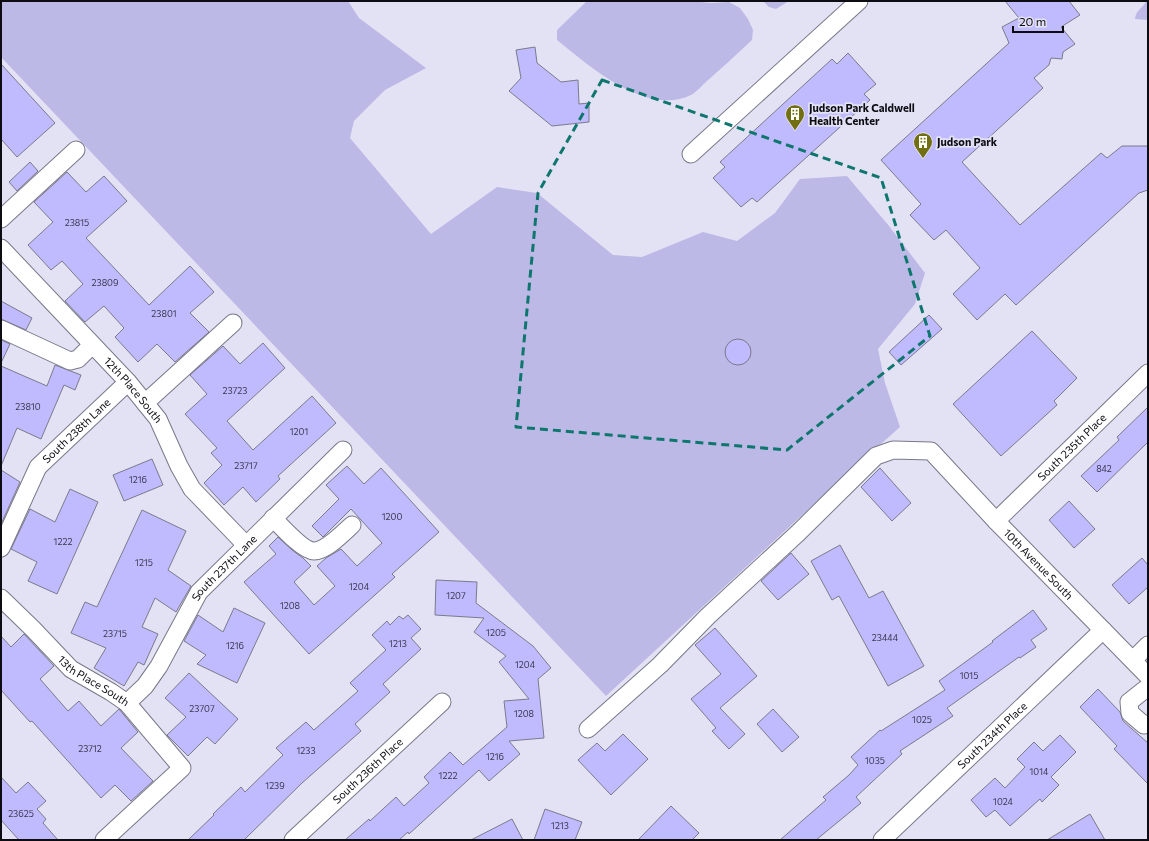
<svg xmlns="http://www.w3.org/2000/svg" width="1149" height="841" font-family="Commissioner,sans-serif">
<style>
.green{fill:#bcb9e6}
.building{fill:#c0bafe;stroke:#7b7a8b}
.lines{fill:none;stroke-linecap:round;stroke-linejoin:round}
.minor-casing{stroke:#797888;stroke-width:19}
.minor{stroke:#fff;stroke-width:17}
.marked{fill:none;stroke:#0f766e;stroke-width:3;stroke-dasharray:8 5;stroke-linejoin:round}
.labels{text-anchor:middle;stroke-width:3.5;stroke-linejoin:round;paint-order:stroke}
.number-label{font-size:9px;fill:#3a384d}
.poi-label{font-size:11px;font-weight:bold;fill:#0d0c12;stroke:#e3e2f5;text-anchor:start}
.street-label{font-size:11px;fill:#0d0c12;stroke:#e3e2f5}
</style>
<rect width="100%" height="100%" fill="#e3e2f5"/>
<!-- green -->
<path class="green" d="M1,1H348L359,18L426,68L385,90L354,121L350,138L431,234L497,187L537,193L613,255L642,257L703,232L737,241L775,213L800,179L847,176L889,226L925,273L915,304L878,349L885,383L900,427L825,494L606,696L1,57Z
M587,1H691L711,3L729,2L740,8L748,19L753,30L752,40C737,54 722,68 707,81C702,85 697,92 691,95C647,117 589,66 557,40V30Z
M763,1H789L776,9L769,7Z
M1146,1H1148V20L1135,19C1136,9 1143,9 1146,1Z"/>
<!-- building -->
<path class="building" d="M1005,1H1069L1080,15L1061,27L1075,44L1063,52L1062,59L1051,58L1049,65L1034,78L1043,88L962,162L1020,225L1101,153L1107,158L1122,146H1148V190L1139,193L1016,305L1005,294L977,320L953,294L980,268L946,230L934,240L910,215L921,204L881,160L1009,43L1002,27L1019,18Z
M535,47L537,63L561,82L578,80L579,104L589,103V122L552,126L509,91L521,78L516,50Z
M848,53L876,84L864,94L870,100L757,202L752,198L741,207L713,178L725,167L720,162L832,59L837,64Z
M1,64L55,123L17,157L1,139Z
M30,162L38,171L17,191L9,182Z
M67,172L86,192L104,176L127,201L86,238L149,305L190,266L214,292L190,313L209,332L175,362L157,344L138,362L115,337L124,328L104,306L85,322L65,301L83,284L62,261L51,270L28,245L53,222L34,202Z
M1,301L32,318L26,330L1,319Z
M929,315L942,329L901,365L889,352Z
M1032,331L1077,378L1054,401L1057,405L1001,456L953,404Z
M725 352a13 13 0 1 1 26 0a13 13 0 1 1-26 0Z
M1,340L10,344L1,363Z
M263,343L285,368L227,421L253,450L312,396L336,423L278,476L280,479L256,502L243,487L224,505L204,483L222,465L211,453L217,448L185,414L207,394L190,375L223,346L240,364Z
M55,365L81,375L75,390L64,385L41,439L17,428L1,466V366L47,386Z
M1148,407V442L1097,492L1081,476L1119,440L1117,437Z
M152,459L163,485L124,501L113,475Z
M347,466L364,484L381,468L439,532L392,574L395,577L309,654L244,582L276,554L269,546L278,537L292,550L303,558L311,566L294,582L314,605L335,586L317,566L326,558L341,549L357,566L382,543L351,509L323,537L312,526L339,499L326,485Z
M880,468L911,503L892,521L861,487Z
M1,470L20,482L2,522H1Z
M70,489L98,502L57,594L28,581L37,562L11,549L30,509L55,522Z
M1069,501L1095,529L1074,548L1049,520Z
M142,510L186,531L168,570L191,586L176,612L155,598L142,627L158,634L144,665L138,662L124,686L94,668L106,648L71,633L85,602L97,607Z
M840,545L869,598L883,591L924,666L888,686L839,596L832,600L811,561Z
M791,553L809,574L778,600L761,581Z
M1142,558L1148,565V587L1129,604L1112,585Z
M436,580L477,582L476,603L533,646L551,668L538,679L544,738L509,741L520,754L489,781L479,770L409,834L408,832L399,840H345L369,819L370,821L396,797L404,806L429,783L424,777L450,752L463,765L507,727L504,701L529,699L499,662L506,656L474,632L484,618L435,615Z
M234,608L265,623L237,683L197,664L206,655L184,641L198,615L223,632Z
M1033,610L1047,629L1031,640L1036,647L1020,658L1019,657L947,708L953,716L900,751L902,754L856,797L861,803L816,840H780L826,800L823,797L849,775L858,765L851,757L880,730L881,731L945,690L939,681L993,642L992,641Z
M408,615L421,629L411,638L421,649L383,684L390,692L355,724L361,731L302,783L244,840H188L214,815L213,814L241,787L245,792L283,755L276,748L306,722L314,730L358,691L350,683L386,650L372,635L387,621L390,625L399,616L403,619Z
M715,628L757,676L720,708L745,734L729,749L712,731L716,728L691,699L721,674L695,645Z
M24,634L54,666L40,679L68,711L79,701L101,726L119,709L138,732L121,748L153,781L131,801L115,785L101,798L32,721L30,722L1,690V636L11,647Z
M189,673L238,719L215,744L207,737L188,756L167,735L186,717L165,698Z
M1098,689L1120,712L1123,721L1148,743V784L1114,749L1117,746L1080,707Z
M773,709L799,737L782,752L757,724Z
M623,734L648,759L611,795L578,760L597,743L605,751Z
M1060,735L1076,752L1051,777L1059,785L1042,802L1040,799L1010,826L995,810L986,817L971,800L995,778L1005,788L1025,767L1017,759L1034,742L1043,751Z
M1,777L16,793L28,782L46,801L37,809L46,819L43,823L58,840H19L1,820Z
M671,806L699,833L692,840H638Z
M545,809L582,822L575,840H534Z
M1090,814L1105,840H1047Z
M512,819L523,840H471Z"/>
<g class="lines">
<defs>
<g id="minor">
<path d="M691,154L859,1"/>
<path d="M1,219L76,150"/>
<path id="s1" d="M1,248L128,382L158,419L179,466L192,489L246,545"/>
<path d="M1,329L70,361L78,359L92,345"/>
<path d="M145,403L233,323"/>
<path d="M273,518C281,526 303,551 314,551C326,551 343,533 352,525"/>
<path id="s2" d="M996,521L1148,373"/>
<path id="s3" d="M1,548L38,467L128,382"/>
<path id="s4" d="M1,598L33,629L71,669L111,692L127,703L182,768L104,840"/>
<path d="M1133,660L1148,645"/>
<path d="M1148,687L1129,702L1130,713L1144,725L1148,724"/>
<path id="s5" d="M127,703L145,686L159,666L199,592L343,450"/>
<path id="s6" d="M588,729L660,665L708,616L798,533L876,456L893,450L931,451L996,521L1148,676"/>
<path id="s7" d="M293,840L442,702"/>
<path id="s8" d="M882,840L1103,630"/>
</g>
</defs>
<!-- minor casing -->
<use href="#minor" class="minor-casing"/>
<!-- minor -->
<use href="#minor" class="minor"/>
</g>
<!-- marked area -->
<path class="marked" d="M602,80L881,178L930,336L787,450L516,427L538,193Z"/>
<!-- icons -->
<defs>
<symbol id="building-pin" viewBox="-11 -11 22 30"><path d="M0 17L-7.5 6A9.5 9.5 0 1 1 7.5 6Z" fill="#716f11" stroke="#e3e2f5"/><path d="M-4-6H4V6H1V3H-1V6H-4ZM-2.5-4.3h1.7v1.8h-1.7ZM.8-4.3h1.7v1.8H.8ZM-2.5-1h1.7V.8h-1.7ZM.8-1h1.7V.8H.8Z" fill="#fff"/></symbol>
</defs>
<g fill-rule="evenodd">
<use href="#building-pin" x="784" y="103" width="22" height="30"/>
<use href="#building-pin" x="912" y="131" width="22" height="30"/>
</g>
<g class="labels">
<!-- number labels -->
<g class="number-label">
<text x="77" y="226">23815</text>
<text x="105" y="286">23809</text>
<text x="164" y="317">23801</text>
<text x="235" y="394">23723</text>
<text x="28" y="410">23810</text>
<text x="299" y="435">1201</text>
<text x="246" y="469">23717</text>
<text x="1104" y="472">842</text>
<text x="138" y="483">1216</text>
<text x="392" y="520">1200</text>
<text x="63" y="545">1222</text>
<text x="144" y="566">1215</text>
<text x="359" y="590">1204</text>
<text x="456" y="599">1207</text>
<text x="290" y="609">1208</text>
<text x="496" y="636">1205</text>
<text x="115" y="637">23715</text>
<text x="885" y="641">23444</text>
<text x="398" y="647">1213</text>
<text x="235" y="649">1216</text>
<text x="525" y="668">1204</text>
<text x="969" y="679">1015</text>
<text x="202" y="712">23707</text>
<text x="524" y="717">1208</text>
<text x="922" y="723">1025</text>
<text x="90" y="752">23712</text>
<text x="306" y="754">1233</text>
<text x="495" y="760">1216</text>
<text x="875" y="764">1035</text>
<text x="1039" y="775">1014</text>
<text x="448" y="779">1222</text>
<text x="275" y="789">1239</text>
<text x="1003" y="805">1024</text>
<text x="21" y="817">23625</text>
<text x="560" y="829">1213</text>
</g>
<!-- poi labels -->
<g class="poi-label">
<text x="809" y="112">Judson Park Caldwell<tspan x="809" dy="13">Health Center</tspan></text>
<text x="937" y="146">Judson Park</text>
</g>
<!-- street labels -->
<g class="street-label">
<text dy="4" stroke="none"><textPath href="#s1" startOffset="194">12th Place South</textPath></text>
<text dy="4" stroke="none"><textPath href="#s3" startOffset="142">South 238th Lane</textPath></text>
<text dy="4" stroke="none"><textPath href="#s2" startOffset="106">South 235th Place</textPath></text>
<text dy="4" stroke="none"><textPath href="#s6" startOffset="609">10th Avenue South</textPath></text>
<text dy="4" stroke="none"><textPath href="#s5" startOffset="168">South 237th Lane</textPath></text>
<text dy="4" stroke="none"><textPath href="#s4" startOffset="125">13th Place South</textPath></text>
<text dy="4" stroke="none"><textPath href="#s8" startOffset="152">South 234th Place</textPath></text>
<text dy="4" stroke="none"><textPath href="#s7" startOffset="102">South 236th Place</textPath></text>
</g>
</g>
<!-- border -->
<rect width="1149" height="841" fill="none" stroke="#0d0c12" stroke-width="4"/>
<!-- scale -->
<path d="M1013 26v6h50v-6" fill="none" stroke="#0d0c12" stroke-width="2"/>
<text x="1019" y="26" font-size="12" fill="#0d0c12" stroke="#e3e2f5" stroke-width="3" paint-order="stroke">20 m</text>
</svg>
